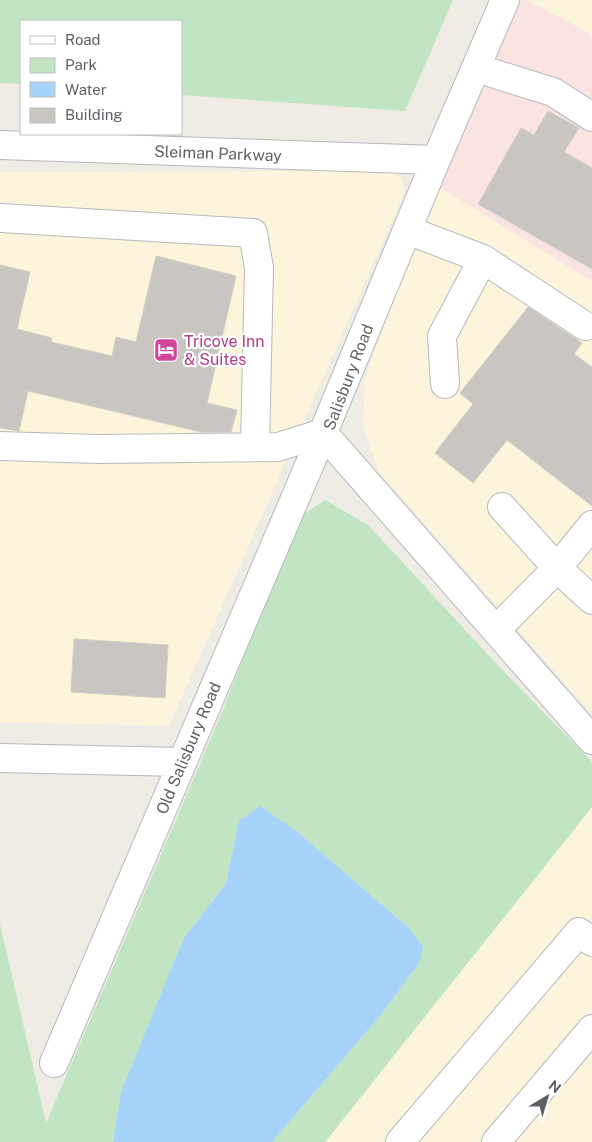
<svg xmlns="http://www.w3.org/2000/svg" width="592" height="1142" font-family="'Public Sans',sans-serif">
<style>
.commercial{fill:#fcf5db}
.medical{fill:#fae4e1}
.green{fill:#c1e4c3}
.water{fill:#a7d3fb}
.building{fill:#c9c6c1;stroke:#d2cec3}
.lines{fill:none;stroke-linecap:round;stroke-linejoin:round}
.minor-casing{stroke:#b6b9bd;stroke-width:30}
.minor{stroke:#fff;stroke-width:28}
.labels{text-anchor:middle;stroke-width:4.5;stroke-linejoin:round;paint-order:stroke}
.street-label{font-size:16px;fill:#5c5f64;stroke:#fff}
.hotel-label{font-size:16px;fill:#b23c85;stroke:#fff;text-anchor:start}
</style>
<rect width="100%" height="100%" fill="#eeece4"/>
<!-- commercial -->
<path class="commercial" d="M526,0H592V38L587,32Z
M389,171L403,179L405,192L169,726L0,722V172Z
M438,186L592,281V714L379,472L363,426L365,376Z
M592,807V1142H325Z"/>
<!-- medical -->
<path class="medical" d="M521,0H526L587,32L592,38V281L438,186Z"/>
<!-- green -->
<path class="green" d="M0,0H453L405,111L181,95V21H21V84L0,83Z
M325,500L368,525L506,674L592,762V807L325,1142H272L379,1017L423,947L411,930L299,833L260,807L239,821L226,883L184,938L113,1137V1142H0V924L46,1123L224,708L296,519Z"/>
<!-- water -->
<path class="water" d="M260,806L299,833L411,930L423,947L420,962L379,1017L272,1142H113L121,1092L184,938L226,883L239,821Z"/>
<!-- building -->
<path class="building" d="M548,111L579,128L564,152L592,168V269L478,204L521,128L534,135Z
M156,256L236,276L207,403L237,410L231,432H201L28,391L19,431L0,428V265L30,272L17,329L52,338L51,342L112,356L116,337L136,342Z
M528,307L582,343L574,354L592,367V506L507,440L473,483L435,453L473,404L460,393Z
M74,639L168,645L165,698L71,692Z"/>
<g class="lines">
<defs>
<path id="minor" d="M476,68L553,92L592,117
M0,145L436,160
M0,218L253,233L259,268L255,447
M407,230L483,259L585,326
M445,384L442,336L483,259
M323,433L592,740
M0,446L98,449L278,447L323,433
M502,507L557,568L592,600
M496,630L557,568L592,525
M0,758L182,762
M54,1063L323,433L436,160L505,0
M400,1142L579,932L592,942
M496,1142L592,1029"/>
</defs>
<!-- minor casing -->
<use href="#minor" class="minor-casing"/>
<!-- minor -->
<use href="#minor" class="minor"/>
</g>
<!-- icons -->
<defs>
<symbol id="hotel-square" viewBox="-11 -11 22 22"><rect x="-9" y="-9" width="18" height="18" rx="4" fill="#d1479c" stroke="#fff"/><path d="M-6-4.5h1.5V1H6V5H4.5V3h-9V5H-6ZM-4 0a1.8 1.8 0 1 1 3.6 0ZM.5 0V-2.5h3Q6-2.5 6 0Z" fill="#fff"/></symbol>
</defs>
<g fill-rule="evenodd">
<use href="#hotel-square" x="152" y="336" width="28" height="28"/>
</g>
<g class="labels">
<!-- street labels -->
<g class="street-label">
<text transform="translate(218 153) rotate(2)" y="6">Sleiman Parkway</text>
<text transform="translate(348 377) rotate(-69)" y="6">Salisbury Road</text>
<text transform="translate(188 748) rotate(-67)" y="6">Old Salisbury Road</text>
</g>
<!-- hotel labels -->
<g class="hotel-label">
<text x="184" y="347">Tricove Inn<tspan x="184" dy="18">&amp; Suites</tspan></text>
</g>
</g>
<!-- legend -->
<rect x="20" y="20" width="162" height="115" fill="#ffffff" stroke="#bebfc1"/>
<rect x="30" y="36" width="25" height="8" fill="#ffffff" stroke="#bebfc1"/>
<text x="65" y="45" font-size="15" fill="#5c5f64">Road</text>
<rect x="30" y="58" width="25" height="15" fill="#c1e4c3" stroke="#bebfc1"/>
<text x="65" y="70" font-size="15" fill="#5c5f64">Park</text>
<rect x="30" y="82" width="25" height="15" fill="#a7d3fb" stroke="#bebfc1"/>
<text x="65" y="95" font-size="15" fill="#5c5f64">Water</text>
<rect x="30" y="108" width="25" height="15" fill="#c9c6c1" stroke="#bebfc1"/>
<text x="65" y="120" font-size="15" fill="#5c5f64">Building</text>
<!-- north arrow -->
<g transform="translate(547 1097) rotate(38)" stroke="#ffffff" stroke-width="4" paint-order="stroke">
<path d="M0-4L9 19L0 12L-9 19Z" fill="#5c5f64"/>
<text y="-8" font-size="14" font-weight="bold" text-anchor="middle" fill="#5c5f64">N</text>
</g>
</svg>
